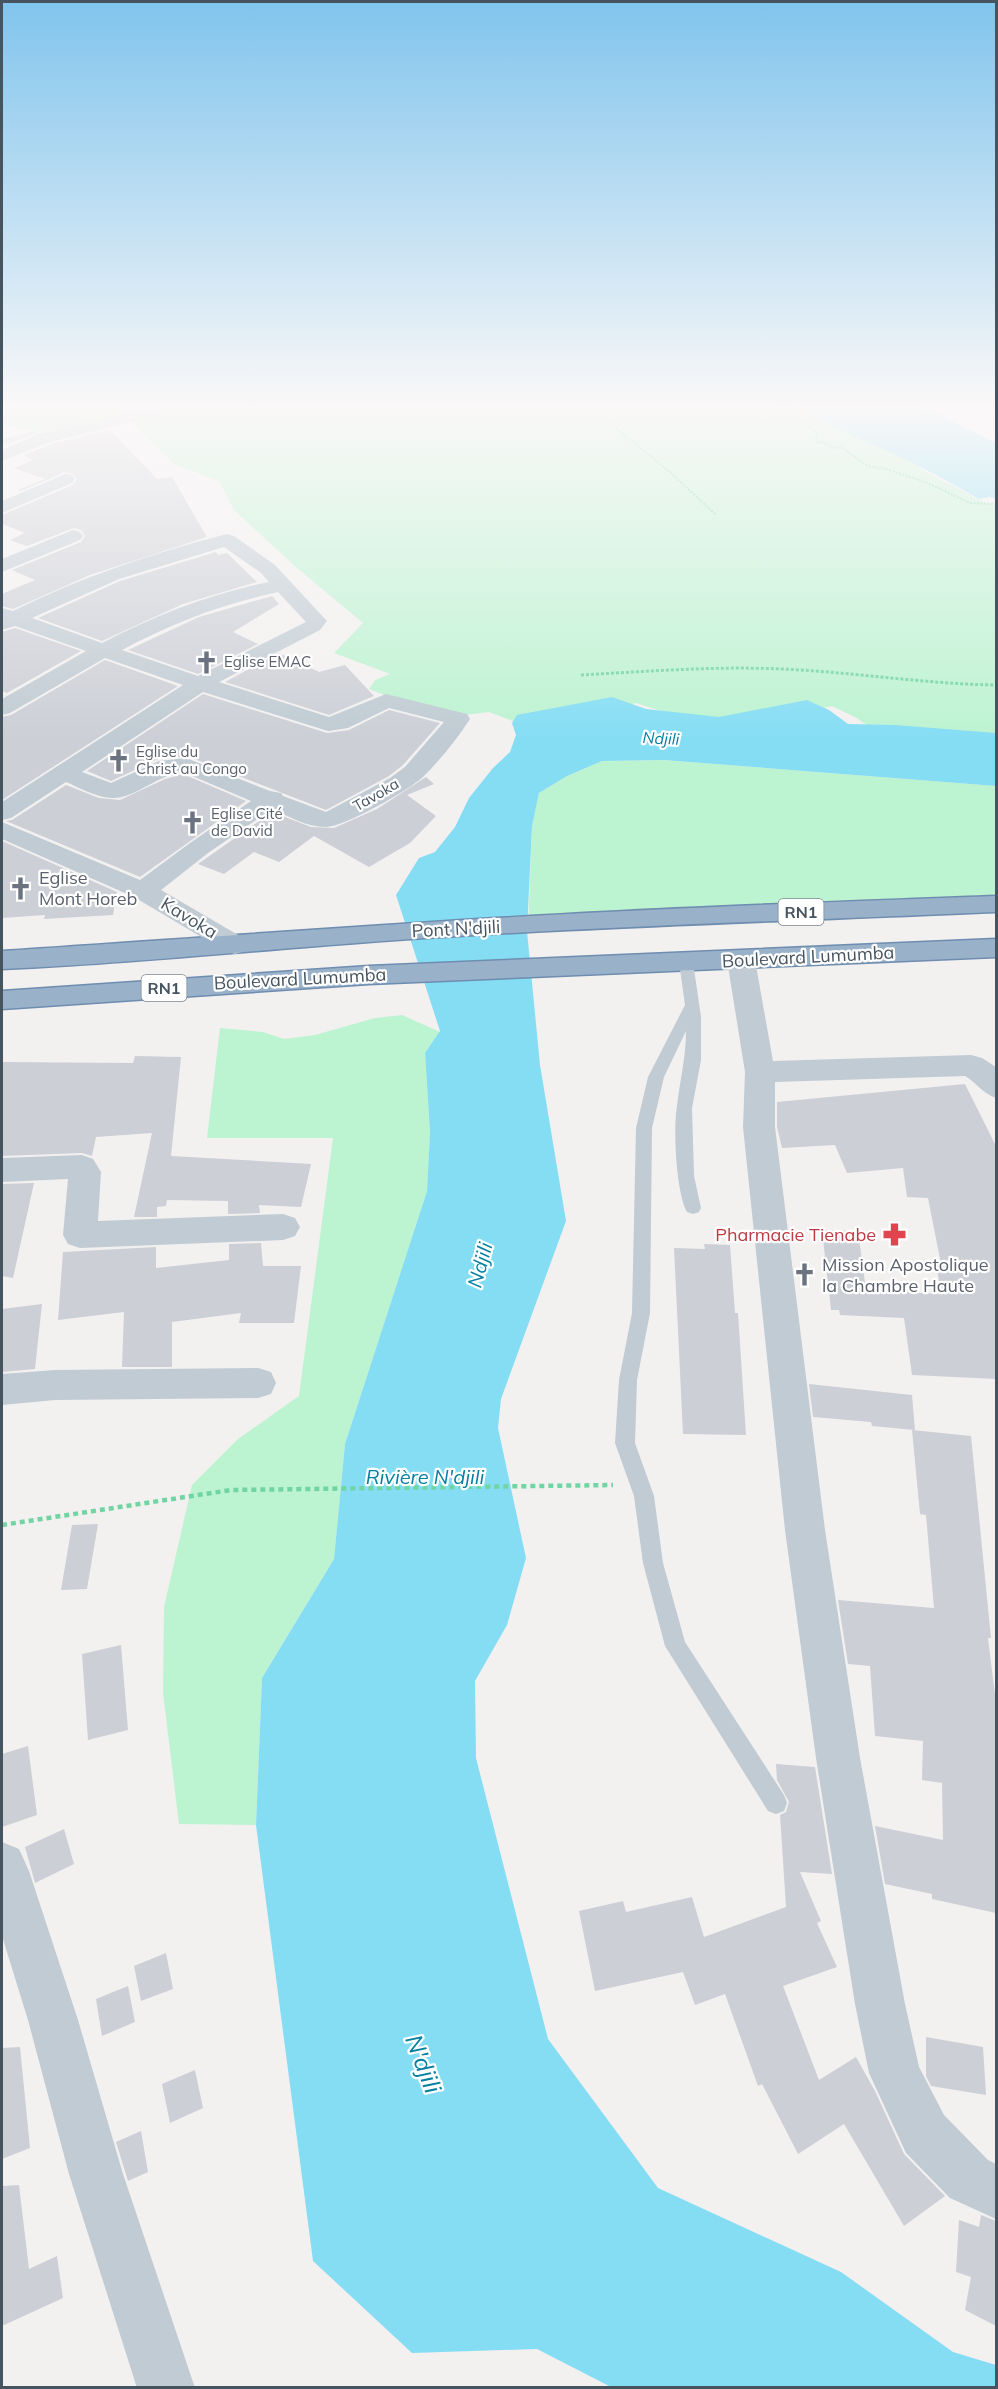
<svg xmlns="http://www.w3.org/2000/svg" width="998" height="2389" font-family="Mulish,sans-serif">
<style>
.green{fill:#bcf3d1}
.water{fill:#85ddf4}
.building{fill:#cccfd6}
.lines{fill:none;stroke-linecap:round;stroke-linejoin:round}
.trunk-casing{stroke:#6f8daf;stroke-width:3}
.path-far2{stroke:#71d5a3;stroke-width:2;stroke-dasharray:2 1.5;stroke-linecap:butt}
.path-far1{stroke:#71d5a3;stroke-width:3;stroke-dasharray:3 2;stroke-linecap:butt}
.path{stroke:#71d5a3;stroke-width:4.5;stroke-dasharray:5 4;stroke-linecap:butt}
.service{fill:#c0cbd3;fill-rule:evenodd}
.minor{fill:#c0cbd3;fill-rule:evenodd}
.trunk{fill:#99b2ca;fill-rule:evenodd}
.labels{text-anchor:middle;stroke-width:4.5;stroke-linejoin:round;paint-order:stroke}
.far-worship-label{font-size:15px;fill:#5b616d;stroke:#fff;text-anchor:start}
.far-street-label{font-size:15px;fill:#465460;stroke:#fff}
.far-water-label{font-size:16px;font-style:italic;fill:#037fa0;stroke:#fff}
.shield{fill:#fff;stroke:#7e8790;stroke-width:1.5}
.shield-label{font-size:16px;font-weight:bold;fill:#465460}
.worship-label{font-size:18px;fill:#5b616d;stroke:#fff;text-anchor:start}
.street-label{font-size:18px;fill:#465460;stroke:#fff}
.health-label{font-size:18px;fill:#be3a42;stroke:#fff;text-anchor:end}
.water-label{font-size:20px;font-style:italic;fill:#037fa0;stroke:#fff}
.near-water-label{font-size:24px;font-style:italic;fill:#037fa0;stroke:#fff}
</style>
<rect width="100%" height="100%" fill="#f3f0f0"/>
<!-- green -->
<path class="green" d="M2,404H814L913,457L923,470L989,505L996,506V737L874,730L855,717L832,706L744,724L661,711L636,703L582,715L536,730L489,712L464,715L402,702L369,689L375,680L390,674L334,653L363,623L296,567L234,510L219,481L174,464L131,421L36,432L2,424Z
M664,760L996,786V900L528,931L532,825L539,793L567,776L602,761Z
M402,1015L440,1032L425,1053L430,1132L427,1191L345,1444L334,1559L262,1678L256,1825L179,1824L163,1693L164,1607L192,1485L238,1439L299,1396L333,1138H207L220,1028L263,1032L284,1039L315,1035L375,1018Z"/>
<!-- water -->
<path class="water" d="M800,404H904L932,411L996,443V499L990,497L979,499C951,483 923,467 893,454C861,439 827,427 800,404Z
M612,697L646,709L719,717L807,700L829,710L848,724L895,725L996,733V786L664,760L602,761L567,776L539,793L532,826L527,931L540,1065L566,1221L501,1399L498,1428L526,1558L507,1625L475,1681L476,1758L548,2039L658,2188L841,2272L953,2352L996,2365V2387H611L537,2349L412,2353L313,2261L256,1825L262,1678L334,1559L345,1444L427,1191L430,1132L425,1053L440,1031L396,895L419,858L435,852L455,827L469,798L493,768L510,752L516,735L512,723L517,715Z"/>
<!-- building -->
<path class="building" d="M48,428L7,445L2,442V439Z
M110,430L157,479L172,477L207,537L90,575L13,609L2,606V594L35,580L12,570L81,542L85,536L81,530L74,528L27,546L10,540L25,533L2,524V515L73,485L77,479L72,473L65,472L21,491L18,490L45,479L14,468L33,460L24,455L51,444Z
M216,552L218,555L227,553L257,582L183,604L102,641L38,618L120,581Z
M272,596L279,604L233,632L258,644L198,674L128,650L199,617Z
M15,628L81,651L7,693L2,691V632Z
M279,653L319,672L345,665L374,696L329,715L225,682Z
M105,660L178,686L2,800V717L11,715Z
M203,694L327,733L349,730L389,710L440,723L403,765L389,776L326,810L187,756L158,759L111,781L87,771Z
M183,774L246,801L140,877L6,821L12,820L66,785L99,798L120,800L165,779Z
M426,777L434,784L407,795L436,816L410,843L369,867L314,836L279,862L254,852L224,874L198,864L272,812L311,827L334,828L377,809Z
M2,841L117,892L113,915L44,919L45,915L2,918Z
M135,1056L181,1057L171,1156L311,1164L301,1207L259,1205L260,1213L228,1214V1201L167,1200L166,1206L157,1207V1217H134L152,1133L96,1137L92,1156L82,1153L2,1156V1062L133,1063Z
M965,1084L996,1146V1379L912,1375L904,1318L840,1315L839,1310H831L822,1230L858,1231L866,1290L941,1294L937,1269H942L928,1198L907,1197L903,1168L847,1173L835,1145L782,1148L777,1127V1102Z
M34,1183L13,1278L2,1276V1184Z
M261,1243L263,1266H301L294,1323H239L241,1313L172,1322V1367H122L124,1312L58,1320L63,1252L156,1247V1268L229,1260V1244Z
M704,1244L730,1245L735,1313H738L746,1435L683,1434L674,1248L705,1249Z
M42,1304L35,1369L2,1372V1309Z
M809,1384L912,1395L915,1430L872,1426L871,1422L813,1417Z
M912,1430L971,1436L991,1638H988L996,1703V1913L932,1899V1894L885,1884L875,1826L943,1840L942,1783L922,1780L923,1741L875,1736L870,1666L848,1664L838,1600L934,1608L926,1515L920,1514Z
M98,1524L87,1589L61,1590L72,1525Z
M121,1645L128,1730L88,1740L82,1654Z
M28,1746L37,1815L2,1827V1754Z
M776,1764L815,1767L832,1874L800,1872L821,1921L817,1923L837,1967L783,1986L819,2080L856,2057L875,2091L904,2154L945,2196L904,2226L844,2124L798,2154L762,2084L758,2086L725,1994L695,2005L683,1972L595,1991L579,1911L623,1901L626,1912L692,1897L704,1937L786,1907L780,1815L786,1812L789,1802L777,1780Z
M64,1829L74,1864L35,1883L25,1847Z
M166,1953L173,1989L141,2001L134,1966Z
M128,1986L135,2022L102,2036L96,1999Z
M926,2037L983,2047L986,2095L931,2086L926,2076Z
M20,2047L30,2148L2,2159V2048Z
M195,2070L203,2108L170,2123L162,2084Z
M141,2131L148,2172L128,2181L116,2142Z
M19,2185L29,2269L57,2256L63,2298L2,2326V2186Z
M981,2215L996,2221V2326L965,2310L971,2277L956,2272L959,2220L979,2227Z"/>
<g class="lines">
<defs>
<path id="trunk" d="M996,896V912C766,922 535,928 306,947C205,955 103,965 2,969V951C203,938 404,922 606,912C736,905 866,901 996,896Z
M996,939V957L369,984L2,1009V991L369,966Z"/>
</defs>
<!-- trunk casing -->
<use href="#trunk" class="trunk-casing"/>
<!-- path-far2 -->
<path class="path-far2" d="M586,404L670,472L716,515
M781,404L817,433L816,442L826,443L833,448L841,447L868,466L886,469L928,483L970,503L996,504"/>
<!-- path-far1 -->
<path class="path-far1" d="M581,675C654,671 727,665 800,670C866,674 930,684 996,685"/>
<!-- path -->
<path class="path" d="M2,1525L231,1490L613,1485"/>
<!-- service -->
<path class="service" d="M686,958L693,962L701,1017V1060L692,1108L694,1176L701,1208L699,1212L693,1214L687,1212C676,1192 673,1129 677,1106C680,1080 686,1057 686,1031L664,1077L652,1128L650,1313L637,1380L635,1443L654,1496L663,1563L685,1642L784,1795L787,1803L784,1811L776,1814L768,1811L665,1646L643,1563L634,1496L615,1443L619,1380L632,1313L636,1128L648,1077L685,1005L679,962Z"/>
<!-- minor -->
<path class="minor" d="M154,407L160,409L162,412L160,415L50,442L2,461V450L38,434Z
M66,474L72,475L75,479L72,483L2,513V501Z
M73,530L80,532L83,536L80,540L2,572V559Z
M227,534L234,536L275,565L327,621L320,630L219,682L329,717L386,694L467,714L470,719C457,739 440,760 423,777C409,790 343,828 325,827C307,827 288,816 272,809L208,853L161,890L245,939L249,945L245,951L235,954L225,951L134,897L2,839V822L140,880L190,843L251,801L183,772C158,774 134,800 111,798C96,797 80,788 66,782L11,818L2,820V802L183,685L105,658L10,713L2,715V699L86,651L15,626L2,630V608L13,611C81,577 153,553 227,534ZM224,547L261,573L269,582C209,594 156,615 102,643L32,618L119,579ZM278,592L306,622L198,676L122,650C172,623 222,604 278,592ZM203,692L328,731L348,728L389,708L444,722L405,767L390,778L326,812L283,796L281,793L270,791L186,758L159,761L111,783L82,772Z
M741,951L751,954L755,960L773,1061L971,1055L982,1058L996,1067V1098C982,1093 978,1084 965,1076L775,1082V1127L825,1530L860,1758L905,2004L919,2067L944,2115L988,2160L996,2164V2219L950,2198L906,2153L869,2073L855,2004L816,1758L785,1530L743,1127L745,1072L727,960L731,954Z
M82,1155L93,1159L101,1172L98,1221L283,1214L295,1218L300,1227L295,1236L283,1240L80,1248L68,1244L63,1235L68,1179L2,1182V1158Z
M258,1368L271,1372L276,1383L271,1394L258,1398L55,1400L2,1405V1374L55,1370Z
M2,1842L19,1849L29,1871L78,2020L123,2174L195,2388H137L69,2174L28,2020L2,1936Z"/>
<!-- trunk -->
<use href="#trunk" class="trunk"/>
</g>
<!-- sky -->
<linearGradient id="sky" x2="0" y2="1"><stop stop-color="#80c4ed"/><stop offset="0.55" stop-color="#faf8f8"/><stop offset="1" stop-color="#faf8f8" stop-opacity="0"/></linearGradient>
<rect width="998" height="738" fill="url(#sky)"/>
<!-- icons -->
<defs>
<symbol id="church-bare" viewBox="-9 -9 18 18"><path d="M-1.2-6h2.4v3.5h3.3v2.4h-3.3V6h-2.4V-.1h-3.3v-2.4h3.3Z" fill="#6b7280" stroke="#fff" stroke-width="2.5" paint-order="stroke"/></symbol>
<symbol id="pharmacy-bare" viewBox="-9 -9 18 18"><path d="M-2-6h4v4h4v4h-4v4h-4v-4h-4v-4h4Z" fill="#e0444e" stroke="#fff" stroke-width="2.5" paint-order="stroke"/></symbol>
</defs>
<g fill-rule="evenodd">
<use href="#church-bare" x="190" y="646" width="33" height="33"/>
<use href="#church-bare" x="102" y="744" width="33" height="33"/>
<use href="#church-bare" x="176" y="806" width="33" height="33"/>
<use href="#church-bare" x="4" y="872" width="33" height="33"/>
<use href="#pharmacy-bare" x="878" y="1218" width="33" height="33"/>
<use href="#church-bare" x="788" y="1258" width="33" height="33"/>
</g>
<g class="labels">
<!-- far-worship labels -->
<g class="far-worship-label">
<text x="224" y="667">Eglise EMAC</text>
<text x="136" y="757">Eglise du<tspan x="136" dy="17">Christ au Congo</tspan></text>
<text x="211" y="819">Eglise Cité<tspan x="211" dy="17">de David</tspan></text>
</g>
<!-- far-street labels -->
<g class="far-street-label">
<text transform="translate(376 795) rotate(-30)" y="5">Tavoka</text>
</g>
<!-- far-water labels -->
<g class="far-water-label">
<text transform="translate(661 738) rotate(3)" y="6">Ndjili</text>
</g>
<!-- shield labels -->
<g class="shield">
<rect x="778.5" y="899" width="45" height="26" rx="4.5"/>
<rect x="141.5" y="975" width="45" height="26" rx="4.5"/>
</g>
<g class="shield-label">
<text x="801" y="918">RN1</text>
<text x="164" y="994">RN1</text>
</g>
<!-- worship labels -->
<g class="worship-label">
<text x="39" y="884">Eglise<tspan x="39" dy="21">Mont Horeb</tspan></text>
<text x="822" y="1271">Mission Apostolique<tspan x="822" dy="21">la Chambre Haute</tspan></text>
</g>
<!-- street labels -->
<g class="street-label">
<text transform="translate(189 918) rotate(31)" y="6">Kavoka</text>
<text transform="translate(456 929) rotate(-3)" y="6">Pont N'djili</text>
<text transform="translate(808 957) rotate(-3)" y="6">Boulevard Lumumba</text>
<text transform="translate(300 979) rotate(-3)" y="6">Boulevard Lumumba</text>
</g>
<!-- health labels -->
<g class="health-label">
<text x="876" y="1241">Pharmacie Tienabe</text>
</g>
<!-- water labels -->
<g class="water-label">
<text transform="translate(480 1265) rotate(-75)" y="7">Ndjili</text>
<text x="425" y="1484">Rivière N'djili</text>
</g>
<!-- near-water labels -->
<g class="near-water-label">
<text transform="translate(423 2064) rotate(69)" y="8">N'djili</text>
</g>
</g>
<!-- border -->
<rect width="998" height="2389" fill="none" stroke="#465460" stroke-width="6"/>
</svg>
